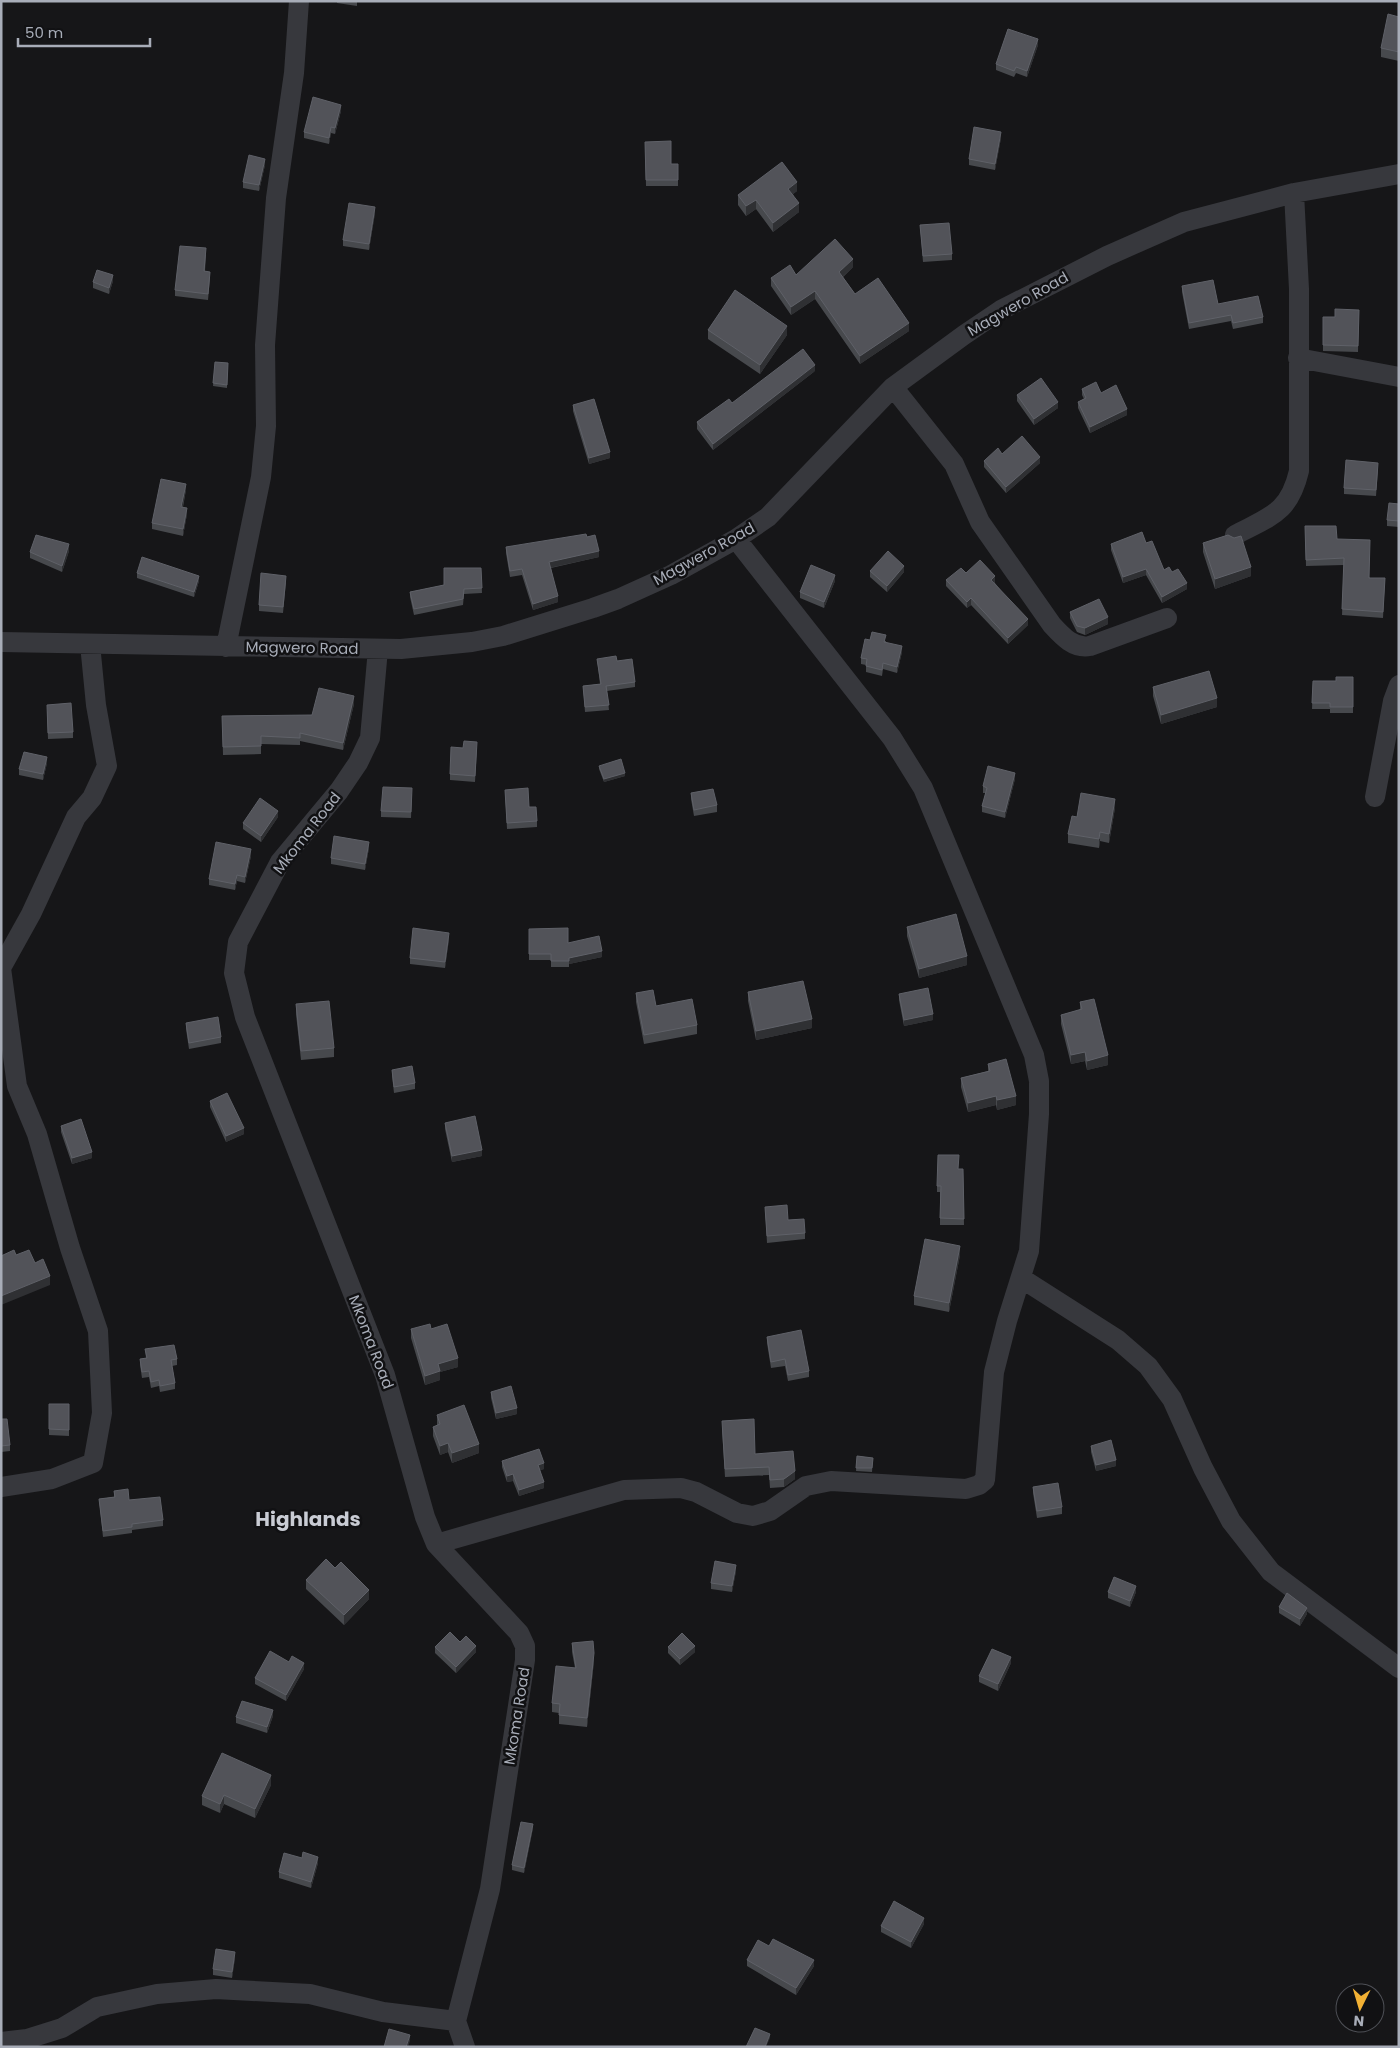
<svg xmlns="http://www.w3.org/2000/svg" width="1400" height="2048" font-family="Poppins,sans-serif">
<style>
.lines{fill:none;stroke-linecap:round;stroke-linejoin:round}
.minor{stroke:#37383d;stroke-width:20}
.wall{fill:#47494d}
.shaded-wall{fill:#2f3033}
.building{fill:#525359;stroke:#5f6168}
.labels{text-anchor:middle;stroke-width:5;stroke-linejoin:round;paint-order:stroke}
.street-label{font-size:15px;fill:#a8adb8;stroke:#111113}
.district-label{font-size:20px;font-weight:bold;fill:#c9ccd4;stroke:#111113}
</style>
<rect width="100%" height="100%" fill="#161618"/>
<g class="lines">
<!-- minor -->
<path class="minor" d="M1298,358L1399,377
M893,387L954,464L980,522L1052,625C1063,637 1074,649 1090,646L1167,618
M1235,535C1271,516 1289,513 1299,471V289L1294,193
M1,642L401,649L472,642L503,636L593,608L618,599L671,575L736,539L768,517L893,387L964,335L1001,310L1107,256L1184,222L1294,193L1399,174
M226,647L261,477L266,426L265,345L276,198L294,73L299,1
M378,649L370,738L358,763L339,791L280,862L238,942L234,973L245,1017L385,1375L425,1517L436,1544L519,1633L525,1646V1660L490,1889L456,2021L465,2047
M1375,797L1393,701L1399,685
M1021,1278L1118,1340L1148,1366L1172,1399L1203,1468L1231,1521L1271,1572L1399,1668
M1,1487L52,1479L93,1463L102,1413L98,1331L70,1248L37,1134L17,1086L1,968L31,914L76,817L92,798L107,766L96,705L90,644
M436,1544L624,1490L681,1488L696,1492L737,1513L753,1516L770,1511L806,1486L831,1481L966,1489L979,1485L985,1480L994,1372L1007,1321L1029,1251L1039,1114V1081L1034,1055L923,788L892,738L736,539
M1,2042L27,2039L62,2028L97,2007L157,1994L216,1989L310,1994L383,2012L456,2021"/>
</g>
<!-- wall -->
<path class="wall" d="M337,1H357V6L337,3Z
M1399,17V61L1381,57V48Z
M1038,45L1027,77L1016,73L1014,77L996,70V64Z
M341,111L335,134L331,133L329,144L304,138V132Z
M1001,138L995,170L969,165V159Z
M645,142L671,164H678V186H646Z
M265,165L259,191L243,188V182Z
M797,191L793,194L799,212L773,232L756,209L746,216L738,205V195Z
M375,213L369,250L343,246V240Z
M920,225L952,254V260L923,262Z
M206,254L205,271L210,278L208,300L175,296V290Z
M853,267L843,277L855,294L909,331L860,364L815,299L791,315L771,286V278L796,275Z
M113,281L109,294L93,288V282Z
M1182,286L1218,304L1263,317V323L1233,329L1231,321L1189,329L1182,292Z
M1359,310L1358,352L1323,351V317H1335Z
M708,330L787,335L760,374L708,339Z
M215,362L228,363L227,388L213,386Z
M815,371L713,450L697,429V422L732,403Z
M1082,389L1101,393L1127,415L1090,433L1078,408V402L1084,399L1082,395Z
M1017,395L1058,408L1034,425L1017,401Z
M573,405L610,458L589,464L573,411Z
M1002,454L1040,463L1006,493L984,467V461Z
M1378,469L1376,496L1344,494V488Z
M186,490L183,507L187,514L183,536L152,529V523Z
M1399,504V527L1387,526V520Z
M1305,526L1337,539L1370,578H1385L1383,618L1342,615L1344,565L1306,566Z
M587,537L599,557L551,568L558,602L533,610L522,575L510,577L506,553V547Z
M1146,543L1164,570L1187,589L1162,603L1146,575L1123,583L1111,550V544Z
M1203,543L1251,576L1215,589L1203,552Z
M69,551L62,572L30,558V552Z
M481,568L482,593L464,594L463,605L414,615L410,597V592L444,585Z
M870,571L904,572L887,592L870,577Z
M137,573L199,581L194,597L137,578Z
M966,573L995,582V583L1028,625L1008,644L971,605L967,608L946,586V580Z
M835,581L824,608L800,598V592Z
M286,582L283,613L259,611V605Z
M1070,612L1108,624L1085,635L1077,632L1070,618Z
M870,640L886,641V643L902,652L897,673L883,669L882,676L866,672V665L861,664V658Z
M597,659L617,661L635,682V687L607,691L609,710L585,712L583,686L600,684Z
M1353,677V713H1330V709H1312L1313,681H1336Z
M1153,687L1217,707L1161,724L1153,696Z
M354,704L343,750L300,741V745L261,744V754L223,755L222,716L312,715Z
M47,711L73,732V738L48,739Z
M463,748H477L475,782L450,780V774Z
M47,763L43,780L19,775V769Z
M599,766L625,776L604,782L599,769Z
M1015,779L1005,818L982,812V806L986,793H983V786Z
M505,790L529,807L537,821V827L507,829Z
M691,793L717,805V812L694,816L691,799Z
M412,794L411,818L381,817V811Z
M1115,808L1109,843L1100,841L1099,848L1068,843V834L1077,817Z
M278,817L261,842L243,829V823Z
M369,848L365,870L331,864V858Z
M251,856L245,883L237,881L235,890L209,885V879Z
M907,927L967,965L919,978L907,936Z
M529,929L568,943L602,957L569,964V967H551V960H529Z
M449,939L445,968L410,964V958Z
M748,992L812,1028L756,1040L748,1001Z
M636,993L656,1006L697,1025V1034L644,1044L636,1002Z
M899,994L933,1020L904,1026L899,1000Z
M1080,1002L1108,1065L1087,1070L1085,1061L1071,1064L1061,1024V1015L1080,1010Z
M296,1004L334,1048V1057L301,1060L296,1014Z
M186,1023L221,1037V1043L189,1049L186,1029Z
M988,1064L1016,1105L997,1110L996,1105L968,1112L961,1087V1078L988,1071Z
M392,1070L415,1083V1089L394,1093L392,1076Z
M210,1101L244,1134L226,1142L210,1107Z
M445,1123L482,1156L452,1162L445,1129Z
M61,1126L92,1158L72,1164L61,1132Z
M959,1169H963L964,1225H940V1192H937V1186Z
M765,1207L788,1220L805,1233V1239L767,1243Z
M960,1255L949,1312L914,1305V1296Z
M411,1329H431L458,1367L440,1372V1380L425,1385L411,1338Z
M767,1337L809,1371V1377L788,1381L785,1366L771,1368L767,1343Z
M145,1349L177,1359V1365L172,1366L175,1383V1389L160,1392L159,1386L151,1388L149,1377L142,1378L140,1365V1359L146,1358Z
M491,1392L517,1414L496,1419L491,1398Z
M49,1404H69V1436L49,1435Z
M437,1415L479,1453L452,1463L448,1452L440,1455L433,1436V1427L437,1426Z
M1,1419L10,1445V1451L1,1452Z
M722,1429L755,1454L795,1479L784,1487L770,1488L769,1475L725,1477Z
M1091,1446L1116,1466L1096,1471L1091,1452Z
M857,1456L873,1458L872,1472L856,1471Z
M502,1461L544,1469L540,1470L544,1488L519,1496L513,1481L507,1482L502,1467Z
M1033,1487L1062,1507V1514L1037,1518L1033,1493Z
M114,1491L163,1520V1526L132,1530V1533L103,1537L99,1499L114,1497Z
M335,1568L369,1599L344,1625L306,1589V1580Z
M736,1571L732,1592L711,1589V1583Z
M1108,1592H1136L1130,1607L1108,1598Z
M1279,1607L1307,1614L1300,1626L1279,1613Z
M460,1642L476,1652L456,1673L435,1653V1647Z
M572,1643L594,1661L587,1727L559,1724V1713L552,1712V1703L575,1668L572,1652Z
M668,1647L695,1652L680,1665L668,1653Z
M289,1662L304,1669L286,1701L255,1684V1678Z
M1011,1663L998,1691L979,1682V1676Z
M273,1716L267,1733L236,1723V1717Z
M271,1785L255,1818L224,1804L220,1813L202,1805V1796Z
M533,1828L524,1873L512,1870V1865Z
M302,1858L318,1863L311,1888L279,1878V1872Z
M924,1924L911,1948L881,1932V1926Z
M769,1946L814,1966L796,1995L747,1966V1960Z
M235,1958L232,1978L213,1975V1969Z"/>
<!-- shaded-wall -->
<path class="shaded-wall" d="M1038,39V45L1027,77V71Z
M341,105V111L335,134V128Z
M331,127V133L329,144V138Z
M1001,132V138L995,170V164Z
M265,159V165L259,191V185Z
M797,182V191L788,198V189Z
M756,200V209L746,216V206Z
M799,203V212L773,232V223Z
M375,207V213L369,250V244Z
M853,259V267L839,280V272Z
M113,275V281L109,294V288Z
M815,291V299L791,315V307Z
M909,323V331L860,364V356Z
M787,326V335L760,374V365Z
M815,365V371L713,450V444Z
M1058,402V408L1034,425V419Z
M1127,409V415L1090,433V427Z
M610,452V458L589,464V458Z
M1040,457V463L1006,493V487Z
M186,484V490L181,513V507Z
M187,508V514L183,536V529Z
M69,544V551L62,572V566Z
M599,551V557L549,568V562Z
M904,566V572L887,592V586Z
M1251,567V576L1215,589V579Z
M1146,569V575L1123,583V577Z
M835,575V581L824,608V602Z
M199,576V581L194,597V592Z
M995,576V582L991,586V580Z
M1187,583V589L1162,603V597Z
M558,596V602L533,610V604Z
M971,598V605L967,608V602Z
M1108,617V624L1085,635V628Z
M1028,619V625L1008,644V638Z
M902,646V652L897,673V667Z
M354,696V704L343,750V743Z
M1217,698V707L1161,724V715Z
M47,757V763L43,780V774Z
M625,773V776L604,782V779Z
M1015,773V779L1005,818V812Z
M1115,799V808L1109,843V834Z
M278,811V817L261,842V836Z
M1100,832V841L1099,848V839Z
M369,842V848L365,870V864Z
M251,849V856L245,883V877Z
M237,875V881L235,890V884Z
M449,933V939L445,968V962Z
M602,951V957L569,964V958Z
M967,956V965L919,978V969Z
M933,1014V1020L904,1026V1020Z
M812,1019V1028L756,1040V1031Z
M1085,1052V1061L1071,1064V1055Z
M1108,1055V1065L1087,1070V1061Z
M996,1096V1105L968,1112V1103Z
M1016,1096V1105L997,1110V1100Z
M244,1128V1134L226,1142V1136Z
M482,1150V1156L452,1162V1156Z
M92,1152V1158L72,1164V1158Z
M960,1246V1255L949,1312V1303Z
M50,1276V1285L1,1305V1296Z
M458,1358V1367L440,1372V1380L425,1385V1376L438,1364Z
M517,1408V1414L496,1419V1413Z
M448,1443V1452L440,1455V1446Z
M479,1444V1453L452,1463V1453Z
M1116,1460V1466L1096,1471V1465Z
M544,1463V1469L538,1471V1465Z
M795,1471V1479L784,1487V1479Z
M513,1474V1481L507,1482V1476Z
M544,1482V1488L519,1496V1490Z
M736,1565V1571L732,1592V1586Z
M1136,1586V1592L1130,1607V1601Z
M369,1590V1599L344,1625V1615Z
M1307,1608V1614L1300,1626V1619Z
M476,1646V1652L456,1673V1667Z
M695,1646V1652L680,1665V1659Z
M594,1653V1661L587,1727V1718Z
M1011,1657V1663L998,1691V1684Z
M304,1663V1669L286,1701V1695Z
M273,1710V1716L267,1733V1727Z
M271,1775V1785L255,1818V1809Z
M224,1795V1804L220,1813V1804Z
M533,1824V1828L524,1873V1868Z
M318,1857V1863L311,1888V1882Z
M924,1918V1924L911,1948V1942Z
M235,1952V1958L232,1978V1972Z
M814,1960V1966L796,1995V1988Z
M770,2034V2038L766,2047H765Z
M410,2035V2041L408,2047H406Z"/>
<!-- building -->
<path class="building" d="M1388,14L1399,17V52L1381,48Z
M1008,29L1038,39L1027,71L1016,67L1014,71L996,64Z
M313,97L341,105L335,128L331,127L329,138L304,132Z
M974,127L1001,132L995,164L969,159Z
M671,141V164H678V180H646L645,142Z
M249,155L265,159L259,185L243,182Z
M782,162L797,182L788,189L799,203L773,223L756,200L746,206L738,195Z
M349,203L375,207L369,244L343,240Z
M949,223L952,254L923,256L920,225Z
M835,239L853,259L839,272L855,294L878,278L909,323L860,356L815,291L791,307L771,278L790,265L796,275Z
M180,246L206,248L204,271L210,272L208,294L175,290Z
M97,270L113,275L109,288L93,282Z
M1213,280L1218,304L1258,296L1263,317L1233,323L1231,315L1189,323L1182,286Z
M735,290L787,326L760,365L708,330Z
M1335,309L1359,310L1358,346L1323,345V317H1335Z
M803,349L815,365L713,444L697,422L729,399L732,403Z
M215,362L228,363L227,385L213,383Z
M1041,378L1058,402L1034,419L1017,395Z
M1096,382L1101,393L1116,385L1127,409L1090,427L1078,402L1086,398L1082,389Z
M594,399L610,452L589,458L573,405Z
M1022,436L1040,457L1006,487L984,461L998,448L1002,454Z
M1346,460L1378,463L1376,490L1344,488Z
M161,479L186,484L181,507L187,508L183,529L152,523Z
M1389,503L1399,504V521L1387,520Z
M1305,526H1336L1337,539L1370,540L1369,578H1385L1383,612L1342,609L1344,558L1306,560Z
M1142,532L1146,543L1152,541L1164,570L1169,567L1172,572L1178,569L1187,583L1162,597L1146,569L1123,577L1111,544Z
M586,534L587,537L595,535L599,551L549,562L558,596L533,604L522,569L510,571L506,547Z
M36,535L69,544L62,566L30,552Z
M1228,535L1234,538L1241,536L1251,567L1215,579L1203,543Z
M888,551L904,566L887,586L870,571Z
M142,557L199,576L194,592L137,573Z
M980,560L995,576L991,580L1028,619L1008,638L971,598L967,602L946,580L961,568L966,573Z
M811,565L835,575L824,602L800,592Z
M444,568H481L482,588L464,589L463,599L414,609L410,592L444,585Z
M261,573L286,576L283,607L259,605Z
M1099,599L1108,617L1085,628L1077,626L1070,612Z
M872,632L886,635L884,642L902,646L897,667L883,663L882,670L866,666L867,659L861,658L865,639L870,640Z
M616,656L617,661L632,659L635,682L606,686L609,705L585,707L583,686L601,684L597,659Z
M1209,671L1217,698L1161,715L1153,687Z
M1336,677H1353V707H1330V703H1312L1313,681H1336Z
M319,688L354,696L343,743L300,733V738L261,736V746L223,747L222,716L312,715Z
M71,703L73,732L48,733L47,705Z
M464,741L477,742L475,776L450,774L451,747L463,748Z
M24,752L47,757L43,774L19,769Z
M621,759L625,773L604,779L599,766Z
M988,766L1015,773L1005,812L982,806L987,788L983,786Z
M383,787L412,788L411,812L381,811Z
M528,788L529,807H536L537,821L507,823L505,790Z
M713,789L717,805L694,810L691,793Z
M1081,793L1115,799L1109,834L1100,832L1099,839L1068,834L1072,816L1077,817Z
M260,798L278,811L261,836L243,823Z
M334,836L369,842L365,864L331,858Z
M216,842L251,849L245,877L237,875L235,884L209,879Z
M956,914L967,956L919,969L907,927Z
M413,928L449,933L445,962L410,958Z
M568,928V943L599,936L602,951L569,958V961H551V954H529V929Z
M803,981L812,1019L756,1031L748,992Z
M928,988L933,1014L904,1020L899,994Z
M653,990L656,1006L692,999L697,1025L644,1035L636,993Z
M1094,999L1108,1055L1087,1061L1085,1052L1071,1055L1061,1015L1082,1009L1080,1002Z
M329,1001L334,1048L301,1051L296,1004Z
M218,1017L221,1037L189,1043L186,1023Z
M1006,1059L1016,1096L997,1100L996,1096L968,1103L961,1078L990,1071L988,1064Z
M412,1066L415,1083L394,1087L392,1070Z
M227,1093L244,1128L226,1136L210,1101Z
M475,1116L482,1150L452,1156L445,1123Z
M81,1119L92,1152L72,1158L61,1126Z
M938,1155H959L958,1169H963L964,1219L940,1218L941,1186H937Z
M787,1205L788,1220L804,1219L805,1233L767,1236L765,1207Z
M925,1239L960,1246L949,1303L914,1296Z
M14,1250L16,1255L29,1250L35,1263L43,1259L50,1276L1,1296V1256Z
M430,1324L431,1329L447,1324L458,1358L438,1364L440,1371L425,1376L411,1329Z
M801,1330L809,1371L788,1375L785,1359L771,1362L767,1337Z
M174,1345L177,1359L171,1360L175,1383L160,1386L159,1380L151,1382L149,1371L142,1372L140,1359L147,1358L145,1349Z
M511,1386L517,1408L496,1413L491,1392Z
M49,1404H69V1430L49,1429Z
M464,1405L479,1444L452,1453L448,1443L440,1446L433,1427L440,1424L437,1415Z
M1,1419H7L10,1445L1,1446Z
M754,1419L755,1454L793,1451L795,1471L784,1479L770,1480L769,1467L725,1469L722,1421Z
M1111,1440L1116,1460L1096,1465L1091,1446Z
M539,1449L544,1463L538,1465L544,1482L519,1490L513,1474L507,1476L502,1461Z
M857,1456L873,1458L872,1468H856Z
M1058,1483L1062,1507L1037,1511L1033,1487Z
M128,1489L129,1500L160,1497L163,1520L132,1524V1527L103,1531L99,1499L115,1497L114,1491Z
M326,1559L335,1568L341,1562L369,1590L344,1615L306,1580Z
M715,1561L736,1565L732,1586L711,1583Z
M1114,1577L1136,1586L1130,1601L1108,1592Z
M1287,1593L1307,1608L1300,1619L1279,1607Z
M450,1632L460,1642L466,1636L476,1646L456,1667L435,1647Z
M682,1633L695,1646L680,1659L668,1647Z
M593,1641L594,1653L587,1718L559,1715L560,1704L552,1703L556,1666L576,1668L572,1643Z
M992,1649L1011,1657L998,1684L979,1676Z
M270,1651L289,1662L292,1656L304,1663L286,1695L255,1678Z
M242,1701L273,1710L267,1727L236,1717Z
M222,1753L271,1775L255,1809L224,1795L220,1804L202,1796Z
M521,1822L533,1824L524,1868L512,1865Z
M303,1852L318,1857L311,1882L279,1872L284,1853L302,1858Z
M894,1901L924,1918L911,1942L881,1926Z
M773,1939L814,1960L796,1988L747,1960L758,1940L769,1946Z
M216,1949L235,1952L232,1972L213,1969Z
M755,2028L770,2034L765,2047H746Z
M389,2029L410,2035L406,2047H384Z"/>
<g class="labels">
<!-- street labels -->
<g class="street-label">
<text transform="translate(1018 304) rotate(-30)" y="5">Magwero Road</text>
<text transform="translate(704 554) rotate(-29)" y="5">Magwero Road</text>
<text transform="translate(302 648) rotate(1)" y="5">Magwero Road</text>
<text transform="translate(307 833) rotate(-52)" y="5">Mkoma Road</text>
<text transform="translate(371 1342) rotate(69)" y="5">Mkoma Road</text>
<text transform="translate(517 1716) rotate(-81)" y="5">Mkoma Road</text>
</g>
<!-- district labels -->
<g class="district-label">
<text x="308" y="1526">Highlands</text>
</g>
</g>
<!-- border -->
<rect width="1400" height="2048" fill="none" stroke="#a8adb8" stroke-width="5"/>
<!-- north arrow -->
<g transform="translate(1360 2008) rotate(185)"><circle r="24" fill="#111113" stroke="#4d4f55"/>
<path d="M0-4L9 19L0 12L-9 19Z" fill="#f2b134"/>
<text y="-8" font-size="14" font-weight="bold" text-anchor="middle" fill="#a8adb8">N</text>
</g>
<!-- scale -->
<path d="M18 38v8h132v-8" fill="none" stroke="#a8adb8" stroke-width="2.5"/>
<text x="25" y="38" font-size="15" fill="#a8adb8" stroke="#111113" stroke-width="4" paint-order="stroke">50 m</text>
</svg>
